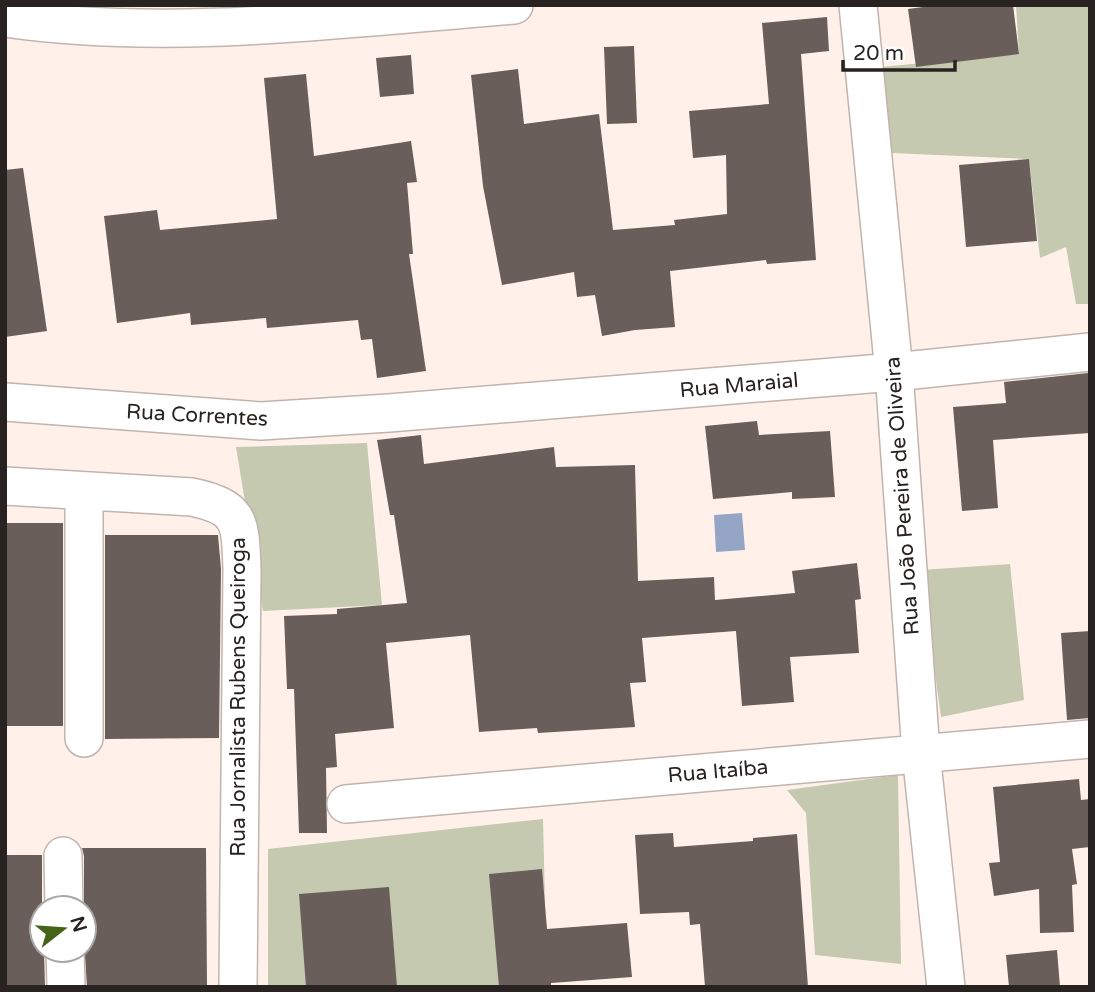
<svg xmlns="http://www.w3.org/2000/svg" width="1095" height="992" font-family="'Varela Round',sans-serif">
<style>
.green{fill:#c4c9b0}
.water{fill:#94a5c6}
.building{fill:#6a5e5a}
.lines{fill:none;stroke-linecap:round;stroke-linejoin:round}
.minor-casing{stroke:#c1b4ae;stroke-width:40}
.minor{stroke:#fff;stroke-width:37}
.labels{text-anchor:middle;stroke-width:7;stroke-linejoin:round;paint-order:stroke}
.street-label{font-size:21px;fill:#282321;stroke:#fff}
</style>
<rect width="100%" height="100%" fill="#fff1ea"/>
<!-- green -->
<path class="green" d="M1016,5H1090V304H1076L1066,247L1040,258L1029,159L891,153L881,67L1019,54Z
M367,443L382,605L263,611L236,447Z
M1010,564L1024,700L941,717L921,570Z
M898,775L901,964L815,955L806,813L787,790Z
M543,819L547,987H268V849Z"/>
<!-- water -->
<path class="water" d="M742,513L745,550L716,552L714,515Z"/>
<!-- building -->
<path class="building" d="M938,5H1013L1019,54L916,67L908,9Z
M827,17L829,51L801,54L816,260L767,264L766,260L670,271L675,327L635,330L602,336L595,295L577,297L574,272L502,285L483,186L471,75L518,69L524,124L599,114L613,230L675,225L674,220L727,214L726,155L693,158L689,111L769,104L762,23Z
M634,46L637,123L607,124L604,47Z
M411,55L414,94L380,97L376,58Z
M306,74L314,156L411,141L417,182L407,183L413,254H409L426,371L377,378L372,339L361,340L358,320L267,328L266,318L191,325L190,313L117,323L104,216L157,210L160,230L277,219L264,78Z
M1029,159L1037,241L966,247L959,165Z
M23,168L47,331L5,337V170Z
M1088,373L1090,433L993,440L998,508L962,511L953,407L1006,403L1004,382Z
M757,421L759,435L830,431L835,497L792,499V492L713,499L705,426Z
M421,435L424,464L554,447L556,467L635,465L638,581L714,577L715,600L795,593L792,571L857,563L861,599L855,600L859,653L790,657L794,702L742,706L736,631L642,638L646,682L630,683L635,727L538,733L537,728L479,732L470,635L386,643L394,728L335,734L337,767L326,768L327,833H299L294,689H287L284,616L337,614V609L407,603L394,515H390L377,440Z
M5,523H63V726H5Z
M105,535H218L221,569L219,738L105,739Z
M1090,631V718L1067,720L1061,633Z
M1079,779L1081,800L1090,799V847L1072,849L1077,884L1072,885L1074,932L1040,933L1039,889L994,896L989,863L1000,862L993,787Z
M673,833L674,847L753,841V838L797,834L808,987H705L700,924L690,925L689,912L640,914L635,835Z
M82,848H206L207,987H87L84,942V856Z
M5,855H42V950H44L45,987H5Z
M542,869L547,929L627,923L632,977L551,983V987H499L489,874Z
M389,887L397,987H306L299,894Z
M1057,950L1060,987H1009L1006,955Z"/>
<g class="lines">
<defs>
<path id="minor" d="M858,5L894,372L921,753L946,987
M5,18C169,42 349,18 514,5
M5,402L261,421L389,413L894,372L1090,352
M5,486L192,497C242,508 240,522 242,569L238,987
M84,738V492
M346,804L1090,739
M63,856L64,908
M65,950L66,987"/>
</defs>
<!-- minor casing -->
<use href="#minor" class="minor-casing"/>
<!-- minor -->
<use href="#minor" class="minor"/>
</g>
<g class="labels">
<!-- street labels -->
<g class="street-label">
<text transform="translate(739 385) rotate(-5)" y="7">Rua Maraial</text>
<text transform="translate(197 415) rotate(3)" y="7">Rua Correntes</text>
<text transform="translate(902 496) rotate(-94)" y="7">Rua João Pereira de Oliveira</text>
<text transform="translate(238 697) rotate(-90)" y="7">Rua Jornalista Rubens Queiroga</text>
<text transform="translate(718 771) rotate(-5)" y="7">Rua Itaíba</text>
</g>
</g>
<!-- border -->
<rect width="1095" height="992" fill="none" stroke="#282321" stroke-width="14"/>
<!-- north arrow -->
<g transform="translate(63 929) rotate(73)"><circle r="33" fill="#ffffff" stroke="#a9a7a6" stroke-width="2"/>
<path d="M0-5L12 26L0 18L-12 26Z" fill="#456418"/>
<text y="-10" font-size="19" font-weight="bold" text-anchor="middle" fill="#282321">N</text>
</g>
<!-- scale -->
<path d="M843 60v10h112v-10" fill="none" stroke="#282321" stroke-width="3.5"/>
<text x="853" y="60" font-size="21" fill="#282321" stroke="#ffffff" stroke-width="5" paint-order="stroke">20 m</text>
</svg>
